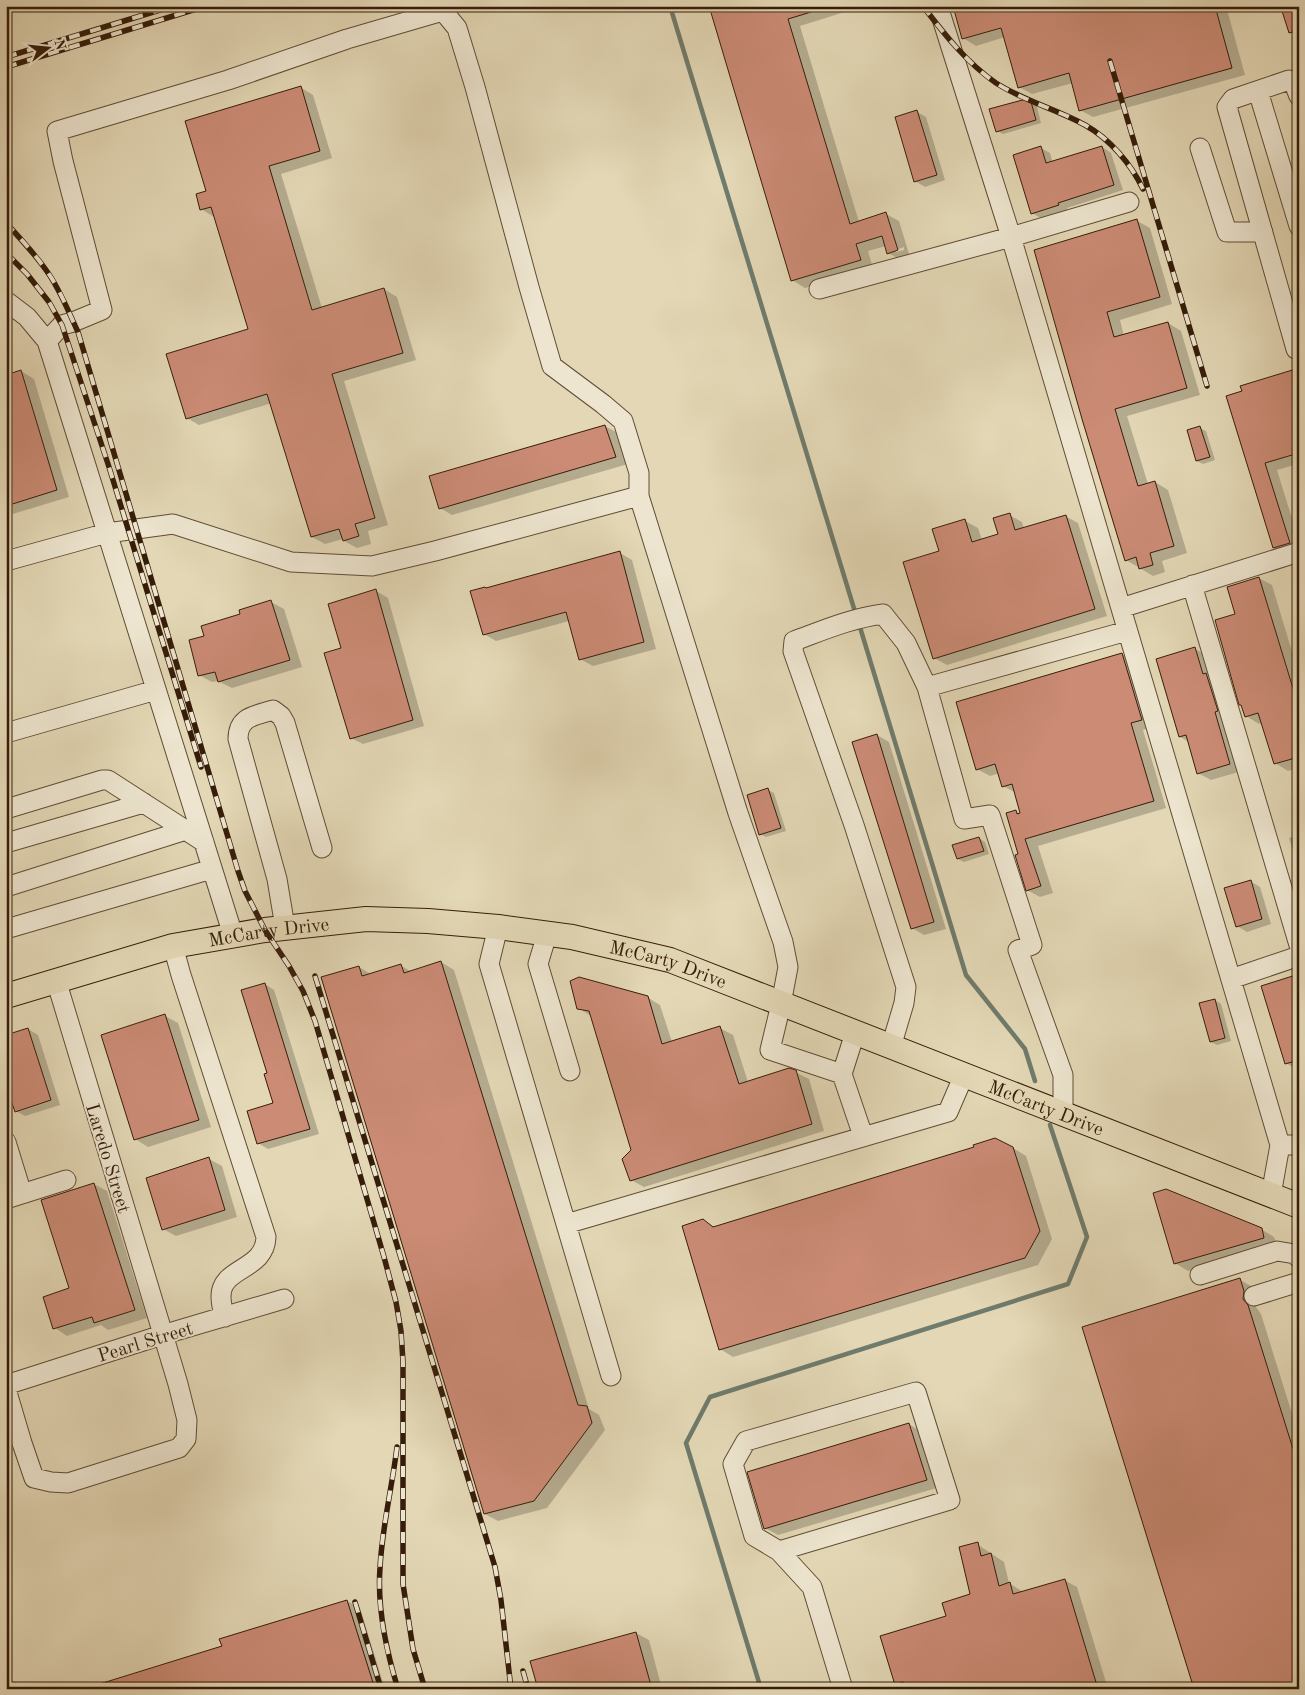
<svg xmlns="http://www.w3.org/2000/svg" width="1305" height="1695" font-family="'Old Standard TT',serif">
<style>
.shadow{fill:#0003;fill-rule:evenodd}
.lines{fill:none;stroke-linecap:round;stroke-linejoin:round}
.stream{stroke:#6f7b6c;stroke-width:4.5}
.building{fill:#cb8b75;stroke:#361d09}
.minor-casing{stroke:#614c34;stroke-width:21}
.major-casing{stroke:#361d09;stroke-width:26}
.minor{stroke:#ede5cf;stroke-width:19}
.major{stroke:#e3d7b5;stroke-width:24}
.rail-casing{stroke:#361d09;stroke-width:5.5}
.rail{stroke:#ede5cf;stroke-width:4;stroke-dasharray:11;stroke-linecap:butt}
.labels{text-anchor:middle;stroke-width:4;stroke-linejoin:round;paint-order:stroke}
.street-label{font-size:19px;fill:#361d09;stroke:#ede5cf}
</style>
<rect width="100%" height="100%" fill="#e3d7b5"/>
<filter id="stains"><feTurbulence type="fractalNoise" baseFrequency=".004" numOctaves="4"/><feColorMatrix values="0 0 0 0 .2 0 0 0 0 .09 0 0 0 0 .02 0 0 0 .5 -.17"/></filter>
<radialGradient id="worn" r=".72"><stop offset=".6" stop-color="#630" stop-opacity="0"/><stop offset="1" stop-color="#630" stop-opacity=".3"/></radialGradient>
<!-- shadow -->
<path class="shadow" d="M710,6H864L800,26L859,222L886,214L899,221L910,257L901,260L888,253L886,246L868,251L873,268L805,288L792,280ZM904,247V250L896,252V250Z
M954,6H1226L1245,75L1093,117L1080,110L1073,83L1032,94L1019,87L1005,37L976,46L963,38Z
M1282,6H1299V37L1290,32Z
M300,87L313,95L332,158L281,174L322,308L384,289L397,297L416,360L344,381L388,525L368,531L371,544L357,548L344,541L343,539L325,544L312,537L272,403L199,425L187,418L249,330L214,217L201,209L208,192Z
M1029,99L1036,103L1041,123L1003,134L997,131Z
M917,112L926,117L945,180L925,187L915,181Z
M1102,147L1111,153L1123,190L1067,208L1068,211L1042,219L1032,213L1041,148L1050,153L1053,163Z
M1137,221L1150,228L1172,304L1120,320L1124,336L1168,323L1181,331L1200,395L1127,416L1148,484L1155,482L1168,490L1187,553L1162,561L1165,572L1153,576L1126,560L1036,251Z
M1299,369V479L1294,465L1277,470L1299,541V551L1286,555L1274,548L1227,397Z
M21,371L34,379L69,497L6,516V376Z
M605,426L618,433L628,464L452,515L440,508Z
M1200,428L1206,431L1215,460L1203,464L1197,461Z
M1009,515L1022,522L1024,529L1065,516L1078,523L1107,616L947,665L934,658L941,552L965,521L978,528L982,540L1000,535Z
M620,553L632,560L656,649L593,666L580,659L569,621L496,641L484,634L487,589Z
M1299,566V579L1295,567Z
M1259,578L1272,585L1299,675V768L1288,771L1275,763L1262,723L1259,724L1246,716L1237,615Z
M376,591L388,598L424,726L363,744L351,738Z
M271,602L284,609L302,667L232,688L218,681L212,682L199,675L206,637L242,615Z
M1195,649L1208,656L1242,771L1211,780L1198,773L1189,742L1180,737Z
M1122,654L1135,661L1154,727L1143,730L1166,808L1038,846L1053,893L1040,897L1027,890L1020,855L1016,811L1022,815L1016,793L1003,786L1000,773L990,776L977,769Z
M877,735L889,742L946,929L924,935L912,928Z
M768,790L774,793L786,831L766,837L760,834Z
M1299,835V870L1289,838Z
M979,838L985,842L989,854L964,862L958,859Z
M1250,881L1260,887L1271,924L1247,932L1237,926Z
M441,962L454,970L589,1409L599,1415L605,1430L547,1508L498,1521L485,1514L359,967L371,974L400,965L412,972Z
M1299,976V1071L1286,1063Z
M265,984L274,990L319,1134L268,1149L258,1143L275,1104L269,1074Z
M647,997L660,1005L672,1042L720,1028L733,1035L748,1082L795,1072L809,1079L824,1131L644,1187L631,1180L632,1150L591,1016L578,1008Z
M1215,1000L1221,1004L1231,1041L1217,1045L1211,1042Z
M165,1016L178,1023L211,1127L148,1147L135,1139Z
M28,1029L38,1035L60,1105L25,1116L16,1111Z
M1013,1148L1026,1156L1052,1239L1038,1265L733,1357L720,1349L703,1220L716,1228Z
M209,1159L222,1166L237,1217L176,1236L163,1229Z
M94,1184L107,1191L147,1318L108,1330L101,1325L67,1336L55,1328L71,1289Z
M1261,1229L1274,1237L1277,1245L1188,1271L1175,1263Z
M1240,1280L1253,1287L1257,1300L1256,1307L1261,1314L1299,1436V1689Z
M909,1424L922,1432L940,1487L778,1535L765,1528Z
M977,1544L1004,1562L1009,1583L1023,1592L1064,1580L1077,1587L1108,1689H904L896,1684L948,1617L972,1595Z
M347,1601L360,1608L385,1689H88L223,1647Z
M636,1633L649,1640L662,1689H539Z"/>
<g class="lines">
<!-- stream -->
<path class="stream" d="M670,6L856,615
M859,624L966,975L1025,1049L1035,1081
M761,1689L686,1443L710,1397L1068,1284L1087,1237L1050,1125"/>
</g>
<!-- building -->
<path class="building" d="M709,6H820L821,9L788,19L850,224L886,212L898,250L887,254L882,236L856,244L861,260L791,281Z
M953,6H1215L1232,68L1079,111L1069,73L1018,88L1001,28L962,39Z
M1299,6V30L1289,33L1282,11Z
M301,86L320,151L269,166L312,310L384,288L403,353L332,374L375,518L355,524L359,536L343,541L339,529L311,537L267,394L186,419L166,354L248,329L211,207L200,210L196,194L206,191L185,121Z
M1030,98L1036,120L996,132L989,109Z
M917,110L937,175L914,182L895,117Z
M1041,146L1046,163L1102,146L1114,185L1058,203L1059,205L1031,214L1013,155Z
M1137,219L1160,297L1107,312L1114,337L1168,322L1187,388L1115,409L1138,486L1155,481L1174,546L1150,553L1153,565L1139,569L1136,557L1125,561L1082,419L1034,250Z
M1299,368V453L1265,463L1290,543L1273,548L1226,396L1242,391L1240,386Z
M21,370L57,490L6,506V375Z
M605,425L616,457L439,509L429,476Z
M1200,426L1210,457L1196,461L1187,430Z
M1010,513L1015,530L1066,515L1095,609L933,659L903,562L939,551L932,529L965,519L972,542L998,534L993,518Z
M620,551L644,642L579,660L566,612L483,635L470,591L485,587L486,588Z
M1259,577L1299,708V757L1274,764L1258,713L1245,717L1241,705H1239L1215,620L1235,614L1227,587Z
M376,589L413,720L350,739L324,653L341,648L328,604Z
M271,600L290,660L218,682L215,672L198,676L189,640L204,636L201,626L240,614L239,610Z
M1195,647L1203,674L1206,673L1218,711L1215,712L1230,764L1197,774L1186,735L1179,737L1156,659Z
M1122,653L1142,720L1131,723L1154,801L1025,839L1041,886L1026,891L1015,855L1018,854L1006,813L1016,810L1017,814L1020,813L1012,784L1002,787L995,764L976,770L956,702Z
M877,734L934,922L911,929L852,742Z
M768,788L781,828L759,835L747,795Z
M979,837L984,851L957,859L952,845Z
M1251,880L1262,919L1236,927L1224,888Z
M441,961L578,1405L587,1406L592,1423L534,1501L484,1514L321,977L359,966L362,976L401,964L404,973Z
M1299,974V1060L1285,1064L1261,986Z
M579,977L648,996L662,1044L720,1026L739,1084L789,1068L796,1070L812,1124L630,1181L622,1159L631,1150L589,1011L577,1009L570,981Z
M265,983L310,1129L257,1144L247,1111L273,1103L264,1074L267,1073L241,990Z
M1215,999L1225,1038L1210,1042L1199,1003Z
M165,1014L199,1120L134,1140L101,1035Z
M28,1028L51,1100L15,1112L6,1085V1035Z
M995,1138L1013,1147L1040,1231L1025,1258L719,1350L682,1226L703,1219L713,1227L974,1147L973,1145Z
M209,1157L225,1210L162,1230L146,1178Z
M94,1183L135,1310L94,1323L92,1317L53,1329L43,1297L69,1288L41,1200Z
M1166,1189L1262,1228L1264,1238L1174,1264L1153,1193Z
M1240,1278L1244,1291L1243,1299L1248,1305L1299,1468V1689H1194L1082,1327Z
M909,1423L927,1480L764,1529L747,1472Z
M978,1542L981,1556L991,1553L999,1586L1010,1582L1013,1594L1065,1579L1098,1689H905L903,1682L895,1685L880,1636L946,1616L942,1603L970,1594L959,1547Z
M347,1600L375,1689H94L93,1686L222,1646L219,1639Z
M636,1632L652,1689H538L530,1661Z"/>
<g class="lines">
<defs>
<path id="minor" d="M1258,91L1299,226
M1299,96L1295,86L1289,80L1233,99L1227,107L1296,349L1299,350
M1200,148L1227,232H1263
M1129,202L1011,237L1280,1145L1271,1195
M819,289L1011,237L938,6
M6,301L27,317L47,341L233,935
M639,496L738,813L783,942L788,967L781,1004L770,1050L842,1074
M6,561L107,533L173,524L291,562L372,566L435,551L639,496V473L623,421L603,404L552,366L529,287L475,87L457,28L443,11L347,39L228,80L57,131L63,161L102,310L73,322L62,325L47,341
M1192,585L1299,945
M1121,608L1299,552
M6,733L156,690
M6,809L102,780H108L204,842
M6,843L144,803
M6,887L186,830
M285,927L277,879L238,739C238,716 255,716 273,710L281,716L285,723L322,848
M498,927L489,964L611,1376
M6,929L212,869
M547,934L538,964L570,1071
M173,946L181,975L266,1237C265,1271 220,1267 221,1297C221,1304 223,1311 225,1317
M1231,979L1299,956
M855,1033L842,1074L863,1136
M891,1047L904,1003L906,987L854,825L793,651L794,641C824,630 852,618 883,614L906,643L927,687
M1063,1114V1075L1018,950L1032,945L990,815L964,819L927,687L1127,631
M6,1142L22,1194
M1280,1145H1299
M6,1199L66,1180
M566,1224L948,1112L964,1075
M1200,1275L1277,1251L1295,1254L1299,1258
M1254,1296L1299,1282
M6,1385L162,1335L284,1299
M6,1389L22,1443L34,1478L51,1482L68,1483L179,1448L186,1439L187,1420L178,1384L56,980
M916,1392L950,1500L779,1551L754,1536L733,1464L746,1441Z
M779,1551L812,1587L843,1689"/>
<g id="major">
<path id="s1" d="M6,996L173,946L265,930L366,919L428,921L498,927L572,937L670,960L1299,1206"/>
</g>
</defs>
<!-- minor casing -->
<use href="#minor" class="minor-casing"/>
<!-- major casing -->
<use href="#major" class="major-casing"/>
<!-- minor -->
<use href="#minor" class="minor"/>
<!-- major -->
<use href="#major" class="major"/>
<defs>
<path id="rail" d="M923,6C944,34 967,63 996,83C1024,101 1056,109 1085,125C1110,139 1131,164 1143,189
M6,57L173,6
M1110,61L1207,386
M6,67L206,6
M6,223C20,238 34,253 46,270C60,289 68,311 78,332L238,871L245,891L265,930L289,966L303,991L315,1021L384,1257L396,1302L401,1331L403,1362V1584L413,1649L425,1689
M6,253L27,274L49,302L62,325L109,467L201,767
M315,976L495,1567L501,1600L511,1689
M397,1447C392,1488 382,1527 380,1568C377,1609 386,1650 398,1689
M355,1602L381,1689
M523,1671L528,1689"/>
</defs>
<!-- rail casing -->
<use href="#rail" class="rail-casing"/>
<!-- rail -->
<use href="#rail" class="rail"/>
</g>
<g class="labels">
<!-- street labels -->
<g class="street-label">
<text dy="7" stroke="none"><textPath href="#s1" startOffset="271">McCarty Drive</textPath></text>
<text dy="7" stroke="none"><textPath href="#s1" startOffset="676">McCarty Drive</textPath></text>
<text dy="7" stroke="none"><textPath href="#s1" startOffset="1081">McCarty Drive</textPath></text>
<text transform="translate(109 1158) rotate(73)" y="7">Laredo Street</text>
<text transform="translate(145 1341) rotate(-17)" y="7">Pearl Street</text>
</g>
</g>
<!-- margin -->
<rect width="1305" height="1695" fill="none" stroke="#e3d7b5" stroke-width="25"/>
<rect x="8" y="8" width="1290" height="1680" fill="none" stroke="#361d09" stroke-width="2.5"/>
<rect x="12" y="12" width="1280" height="1670" fill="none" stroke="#361d09"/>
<!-- north arrow -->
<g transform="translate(48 48) rotate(74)" stroke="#ede5cf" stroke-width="4" paint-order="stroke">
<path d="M0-4L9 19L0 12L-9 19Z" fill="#361d09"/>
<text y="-8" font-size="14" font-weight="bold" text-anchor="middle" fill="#361d09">N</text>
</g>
<rect width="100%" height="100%" filter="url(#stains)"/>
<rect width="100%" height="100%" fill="url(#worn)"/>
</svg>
